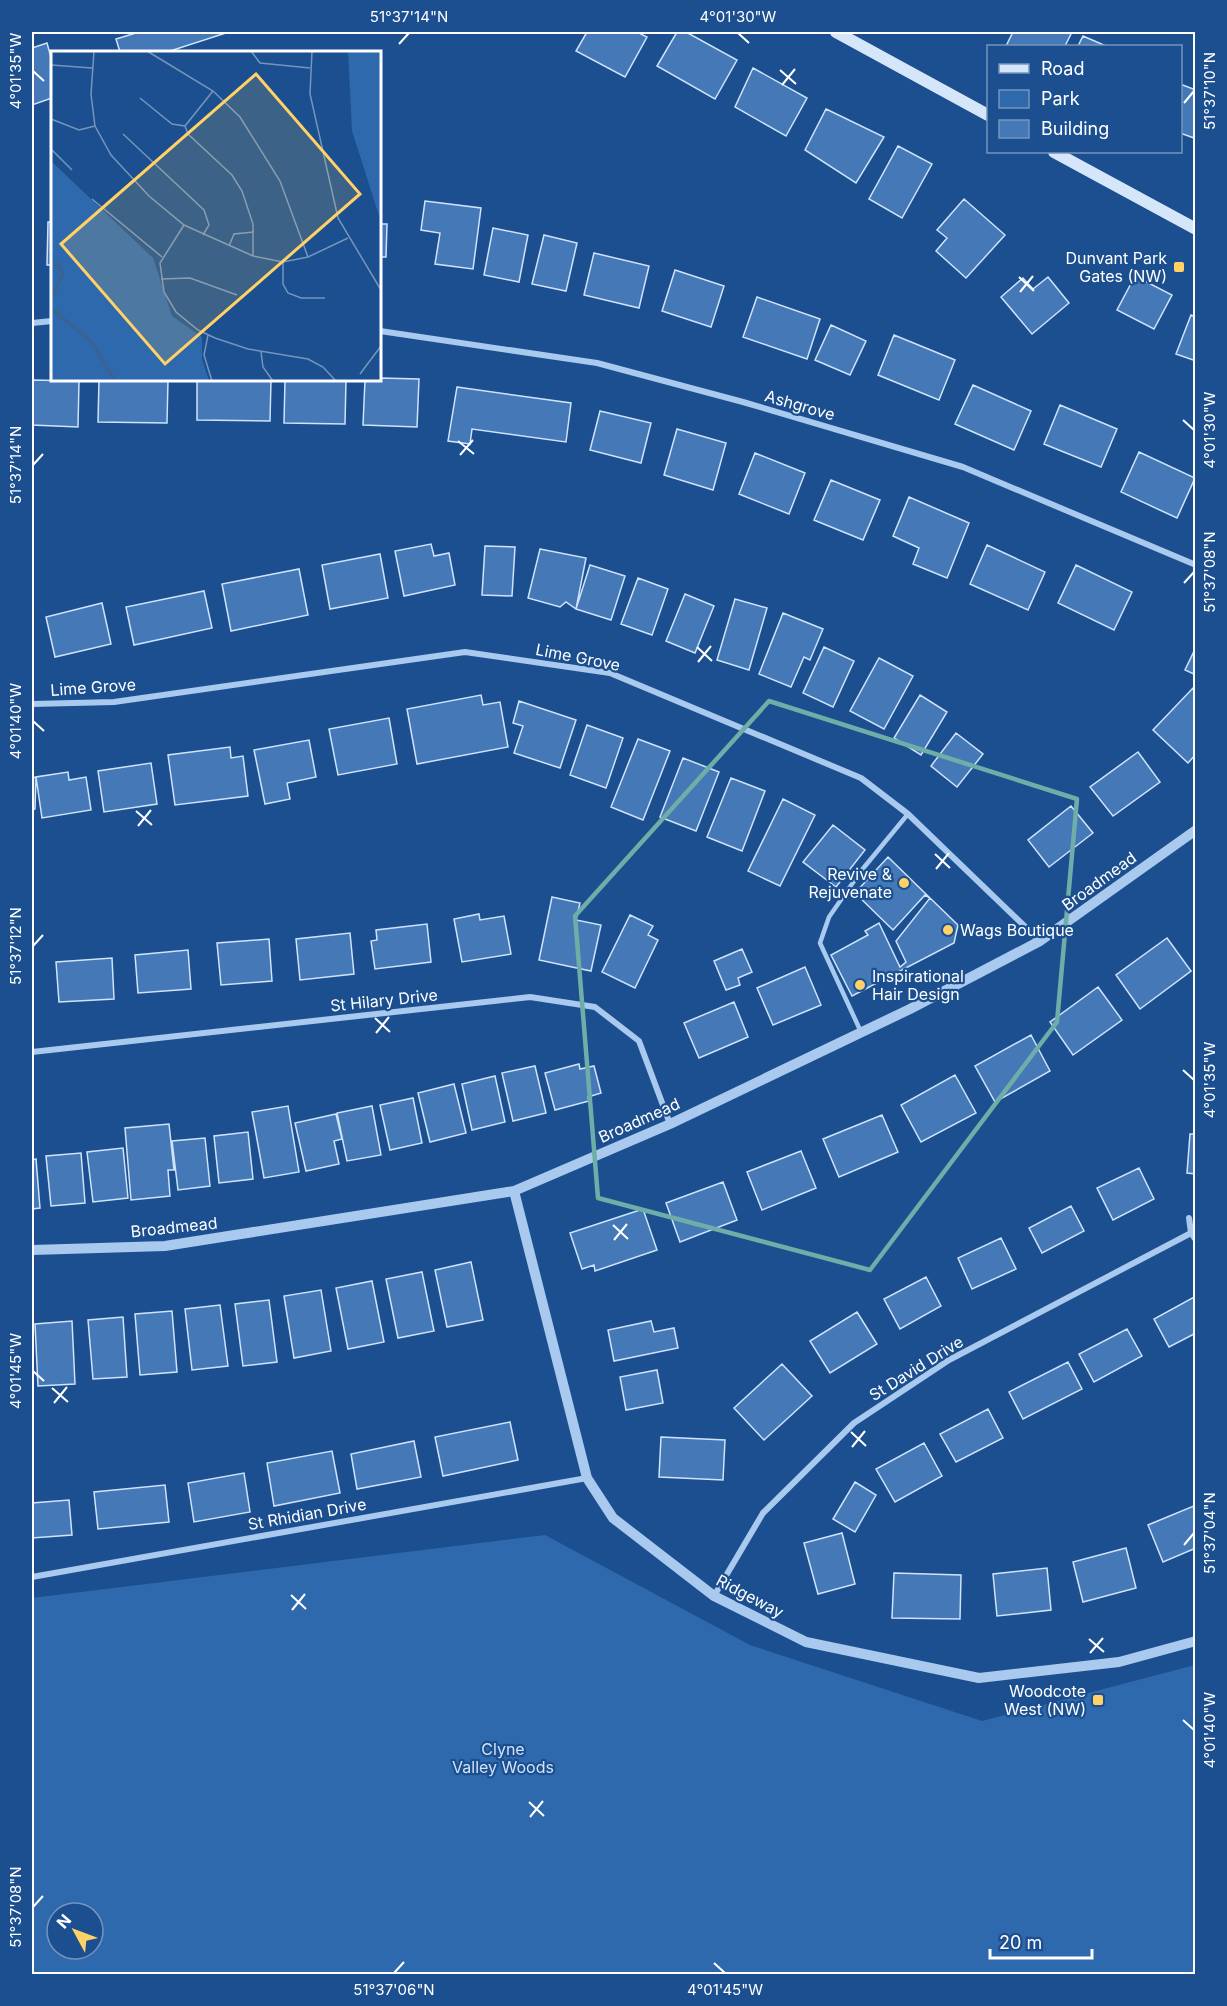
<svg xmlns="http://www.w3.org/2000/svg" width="1227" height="2006" font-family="Inter,sans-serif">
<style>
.green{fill:#2e69ad;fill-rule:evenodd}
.building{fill:#4478b7;stroke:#cfe3fa;stroke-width:1.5}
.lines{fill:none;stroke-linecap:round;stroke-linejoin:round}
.service{stroke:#a9c9ee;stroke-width:4.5}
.minor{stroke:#a9c9ee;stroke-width:6}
.tertiary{stroke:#a9c9ee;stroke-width:10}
.secondary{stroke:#d6e6fa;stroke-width:12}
.marked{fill:none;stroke:#6fada8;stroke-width:4.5;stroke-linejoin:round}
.ticks{fill:none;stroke:#fff;stroke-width:2}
.poi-dot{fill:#ffd166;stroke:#1b4f8f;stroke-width:2}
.labels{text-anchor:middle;stroke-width:4.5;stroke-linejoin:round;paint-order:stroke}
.poi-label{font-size:16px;fill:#fff;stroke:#1b4f8f;text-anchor:end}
.street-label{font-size:16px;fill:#fff;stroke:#1b4f8f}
.park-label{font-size:16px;fill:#cfe3fa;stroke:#1b4f8f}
.inset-river{fill:none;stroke:#3c6290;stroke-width:3}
.inset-road{fill:none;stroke:#7695bc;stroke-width:1.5}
.view{fill:#ffd166;fill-opacity:0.15;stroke:#ffd166;stroke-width:3}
.inset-edge{fill:none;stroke:#fff;stroke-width:3}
.neatline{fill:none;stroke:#fff;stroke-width:2}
.ticks-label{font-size:15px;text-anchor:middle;fill:#fff}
</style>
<rect width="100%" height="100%" fill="#1b4f8f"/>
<!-- green -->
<path class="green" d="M545,1535L750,1645L982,1721L1195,1665V1974H32V1598ZM57,1913H93V1949H57Z"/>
<!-- building -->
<path class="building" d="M139,32H226V33L167,52H120L116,39Z
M587,32H637L647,37L625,77L576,51Z
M677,32H686L737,60L715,99L657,66Z
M1013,32H1072L1065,46H1006Z
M1083,36L1106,46H1078Z
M47,43L52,61V98L32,105V48Z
M753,68L807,98L786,136L735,107Z
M1180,84L1196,90V133L1194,138L1180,133Z
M826,109L884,137L856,183L805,150Z
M898,146L932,164L902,218L869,199Z
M964,199L1005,235L966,278L936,251L947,238L937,230Z
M425,201L481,208L473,269L435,264L440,233L421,230Z
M48,222H52V265H47Z
M380,224H387L386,257H380Z
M493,228L528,235L519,282L484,275Z
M544,235L577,243L566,291L532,284Z
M594,253L649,266L639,308L584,295Z
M675,270L724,286L711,327L662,311Z
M1135,276L1172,295L1154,329L1117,310Z
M1048,277L1069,303L1032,334L1001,297L1023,278L1033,289Z
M757,297L820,319L807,359L743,337Z
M1191,315L1196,317V361L1176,354Z
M831,325L866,341L850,375L815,360Z
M894,335L955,360L939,400L878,375Z
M380,378L419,379L417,427L363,425L365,380H380Z
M32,380L79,381L78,427L32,425Z
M99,380H168L167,423L98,422Z
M197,380H271L270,421L197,420Z
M285,380H346L345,424L284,423Z
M973,385L1031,411L1014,450L955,424Z
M457,387L571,403L566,442L472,429L470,444L448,441Z
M1060,405L1117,429L1101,467L1044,444Z
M600,411L651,423L641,463L590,450Z
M677,429L726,443L713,490L664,475Z
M1139,452L1195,478L1177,518L1121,492Z
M755,453L805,473L789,514L739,494Z
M831,480L880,500L863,540L814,520Z
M909,497L969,523L947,578L913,564L919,548L893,536Z
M431,544L434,556L449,553L455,585L404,596L395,551Z
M987,545L1045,572L1028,610L970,584Z
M485,546L515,547L512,596L482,595Z
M540,549L586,558L576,609L566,602L560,607L528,598Z
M380,554L388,598L330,609L322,565Z
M590,565L625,576L611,620L576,609Z
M1076,565L1132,592L1114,630L1058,603Z
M299,569L308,615L231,631L222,584Z
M638,578L668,589L652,635L621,624Z
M204,591L212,628L134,645L126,607Z
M685,594L714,606L695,653L666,641Z
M735,599L767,608L749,670L717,660Z
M102,603L111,644L55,657L46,617Z
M783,613L823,629L810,660L804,657L791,687L759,674Z
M824,647L854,661L833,707L803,693Z
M1196,647V675L1185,670Z
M879,658L913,676L884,729L850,711Z
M1193,688L1196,691V754L1188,763L1153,730Z
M481,695L483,705L500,702L508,747L417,764L407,709Z
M920,695L947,712L921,755L894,738Z
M519,701L576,720L560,768L514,753L523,726L513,723Z
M389,718L397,764L338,775L329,729Z
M587,725L623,738L606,788L570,775Z
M956,733L983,754L957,787L931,766Z
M638,739L670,751L643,820L611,807Z
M309,740L316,777L287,783L290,799L265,804L254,750Z
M230,747L231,758L243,756L248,796L175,805L168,755Z
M1138,752L1160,782L1113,816L1090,787Z
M683,758L719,772L696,831L660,817Z
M151,763L157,804L104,812L98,771Z
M68,772L69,780L86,777L91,810L42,818L36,777Z
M36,777L35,809L32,810V778Z
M731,778L765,791L742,851L707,837Z
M783,799L815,815L780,886L748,871Z
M1071,806L1093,833L1049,867L1028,840Z
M833,825L865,850L836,887L803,862Z
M888,857L930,898L925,895L893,930L855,893Z
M552,897L580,903L576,920L601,925L591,971L539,960Z
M930,898L958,925L954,943L852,996L831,955L868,935L865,931L879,923L900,967L906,962L896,941Z
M479,914L480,920L504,916L511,954L462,962L454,919Z
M630,915L653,926L648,935L658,940L635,988L602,972Z
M427,924L431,962L375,969L371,941L377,940L376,930Z
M350,933L354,974L300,980L296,939Z
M1167,938L1191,971L1140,1009L1116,975Z
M269,939L272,981L221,985L217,943Z
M742,949L752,972L738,978L740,985L726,990L714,961Z
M188,950L191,989L138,993L135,955Z
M112,958L114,999L59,1002L56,962Z
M805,967L821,1005L773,1025L757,988Z
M1098,987L1122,1020L1073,1055L1050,1022Z
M734,1002L748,1037L699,1058L684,1023Z
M1031,1035L1050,1071L995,1102L975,1066Z
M579,1064L580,1069L594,1066L601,1093L588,1097L589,1101L555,1110L545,1073Z
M535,1066L546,1113L513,1121L502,1073Z
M955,1075L976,1113L921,1142L901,1105Z
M495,1076L505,1122L472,1130L462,1084Z
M454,1084L466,1133L430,1142L418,1093Z
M413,1098L422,1143L390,1150L380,1105Z
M288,1106L299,1172L264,1178L252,1112Z
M372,1106L381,1155L347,1161L337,1113Z
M336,1114L342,1139L334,1141L339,1164L306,1171L295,1123Z
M882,1115L898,1152L839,1177L823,1139Z
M169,1124L174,1170H168L170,1196L131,1200L125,1128Z
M248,1132L253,1179L219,1183L214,1136Z
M1190,1134H1196V1174L1187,1173Z
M205,1138L210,1186L178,1190L172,1141Z
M123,1148L128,1198L93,1202L87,1152Z
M801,1151L816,1188L762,1210L747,1172Z
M81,1153L85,1203L51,1206L46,1156Z
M36,1159L40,1208L32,1209V1160Z
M1139,1168L1154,1199L1113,1220L1097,1188Z
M723,1182L737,1220L680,1242L666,1203Z
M1071,1206L1084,1231L1042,1253L1029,1228Z
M643,1209L657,1250L595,1271L594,1265L582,1269L570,1233Z
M1001,1238L1016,1269L972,1289L958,1258Z
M471,1262L483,1320L447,1327L435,1270Z
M422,1272L434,1331L398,1338L386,1279Z
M926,1277L941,1306L900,1329L884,1299Z
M372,1281L384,1342L348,1349L336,1288Z
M321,1290L331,1351L294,1358L284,1296Z
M1196,1296V1333L1169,1347L1154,1319Z
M269,1300L277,1362L243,1366L235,1304Z
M220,1305L228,1366L192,1370L185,1309Z
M172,1311L177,1372L140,1375L135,1314Z
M857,1312L877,1344L830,1373L810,1341Z
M123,1317L127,1377L93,1379L88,1320Z
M72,1321L75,1384L38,1386L35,1324Z
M651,1321L654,1332L674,1328L678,1348L614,1361L608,1330Z
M1127,1329L1142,1356L1094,1382L1079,1354Z
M1068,1362L1082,1389L1023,1419L1009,1392Z
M782,1364L812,1396L764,1440L734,1408Z
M657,1370L663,1403L626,1410L620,1377Z
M988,1409L1003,1438L956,1462L940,1434Z
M510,1422L518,1460L443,1476L435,1437Z
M661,1437L725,1440L723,1480L659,1477Z
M414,1441L421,1477L357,1489L351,1454Z
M924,1443L942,1476L895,1502L876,1469Z
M332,1451L340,1493L274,1506L267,1463Z
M244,1473L250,1512L194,1522L188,1483Z
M855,1482L876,1495L855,1532L833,1519Z
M165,1485L169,1522L98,1529L94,1492Z
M69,1500L72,1535L32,1538V1503Z
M1196,1505V1548L1163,1562L1148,1525Z
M842,1533L855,1584L818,1594L804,1543Z
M1126,1548L1136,1588L1083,1602L1073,1562Z
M1047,1568L1051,1610L997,1616L993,1574Z
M894,1573L961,1575L960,1619L892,1618Z"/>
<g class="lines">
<!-- service -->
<path class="service" d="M861,1032L820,943L829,917L861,871L908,814"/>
<!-- minor -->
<path class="minor" d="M32,323L52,321
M380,331L597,363L743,402L963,467L1196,565
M32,704L114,702L465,652L610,673L861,778L908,814L1040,941
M32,1052L530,997L595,1007L639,1041L670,1124
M1189,1218L1191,1233L1196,1240
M32,1577L587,1478
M714,1596L763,1513L854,1423L949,1360L1191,1233"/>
<!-- tertiary -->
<path class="tertiary" d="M514,1191L587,1478L613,1518L714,1596L806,1642L979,1678L1119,1662L1196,1641
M32,1250L165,1246L514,1191L670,1124L910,1009L1040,941L1196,830"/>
<!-- secondary -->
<path class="secondary" d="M836,32L988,115
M1054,152L1196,229"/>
</g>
<!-- marked area -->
<path class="marked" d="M769,701L1077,799L1057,1022L870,1270L598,1198L575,916Z"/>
<!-- ticks -->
<path class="ticks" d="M738,33L749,43M399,44L409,33M780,70L796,84M33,71L44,81M782,85L795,69M1184,103L1194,91M1019,277L1034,291M1020,292L1033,276M1183,420L1194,430M458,441L474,454M460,455L473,440M33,465L43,454M1184,583L1194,572M697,647L712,661M698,662L711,646M33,721L44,731M136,811L152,825M138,826L151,810M935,854L950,868M936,869L949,853M33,946L43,935M375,1018L390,1032M376,1033L389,1017M1183,1070L1194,1080M613,1225L628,1239M614,1240L627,1224M33,1371L44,1381M52,1388L68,1402M54,1403L67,1387M851,1432L866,1446M852,1447L865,1431M1184,1545L1194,1533M291,1595L306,1609M292,1610L305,1594M1089,1639L1104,1652M1090,1653L1103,1638M1183,1720L1194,1730M529,1802L544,1816M530,1817L543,1801M33,1907L43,1896M714,1963L725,1973M394,1973L404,1962"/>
<!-- markers -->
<g class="poi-dot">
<rect x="1173" y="261" width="12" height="12" rx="3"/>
<circle cx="904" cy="883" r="6"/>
<circle cx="948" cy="930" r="6"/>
<circle cx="860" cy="985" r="6"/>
<rect x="1092" y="1694" width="12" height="12" rx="3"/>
</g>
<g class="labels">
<!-- poi labels -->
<g class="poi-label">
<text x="1167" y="264">Dunvant Park<tspan x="1167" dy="18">Gates (NW)</tspan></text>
<text x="892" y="880">Revive &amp;<tspan x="892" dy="18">Rejuvenate</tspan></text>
<text x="960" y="936" text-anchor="start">Wags Boutique</text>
<text x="872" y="982" text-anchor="start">Inspirational<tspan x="872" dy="18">Hair Design</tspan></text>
<text x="1086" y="1697">Woodcote<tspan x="1086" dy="18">West (NW)</tspan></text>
</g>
<!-- street labels -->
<g class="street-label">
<text transform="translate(800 405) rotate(16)" y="6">Ashgrove</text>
<text transform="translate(578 657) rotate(11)" y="6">Lime Grove</text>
<text transform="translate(93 687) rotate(-4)" y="6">Lime Grove</text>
<text transform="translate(1099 881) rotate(-36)" y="6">Broadmead</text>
<text transform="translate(384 1000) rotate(-6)" y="6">St Hilary Drive</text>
<text transform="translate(639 1120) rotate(-24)" y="6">Broadmead</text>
<text transform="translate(174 1227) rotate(-6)" y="6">Broadmead</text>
<text transform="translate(916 1368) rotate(-32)" y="6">St David Drive</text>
<text transform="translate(307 1514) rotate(-10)" y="6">St Rhidian Drive</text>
<text transform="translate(750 1596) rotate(28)" y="6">Ridgeway</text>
</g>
<!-- park labels -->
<g class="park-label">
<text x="503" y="1755">Clyne<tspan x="503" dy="18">Valley Woods</tspan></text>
</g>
</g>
<!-- overview -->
<g transform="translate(51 51)">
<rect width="330" height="330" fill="#1b4f8f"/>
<path d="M297,0H330V171L301,80ZM0,110L102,207L121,265L151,286V308L158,330H0Z" fill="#2e69ad"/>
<path class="inset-river" d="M0,213L8,214L12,224L0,247M0,257L41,291L64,330"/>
<path class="inset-road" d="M43,0L40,43L44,75L60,104L98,145L133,174L202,205L232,211L257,206L297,187M96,0L162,40L189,66L229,130L257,206M200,0L209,12L259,17M261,0L259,43L287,167L330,239M0,14L41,17M162,40L134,75L137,83L181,124L191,140L202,173V205M89,47L121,73L134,75M0,68L28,79L44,75M72,83L153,159L158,174L152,184M0,98L21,119M41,148L111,206M133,174L109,212L113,241L125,261L147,279L164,287L197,298L257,308L272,316L285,330M178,195L183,183L203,181M232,211V233L237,242L250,247H274M110,228L139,227L186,244M157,284L153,304L161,330M210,301L212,316L222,330M309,323L330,295"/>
<path class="view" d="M205,23L309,143L114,313L10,193Z"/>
<rect width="330" height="330" class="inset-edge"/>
</g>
<!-- border -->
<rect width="1227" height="2006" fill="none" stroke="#1b4f8f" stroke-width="66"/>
<!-- legend -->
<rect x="987" y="45" width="195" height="108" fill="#1b4f8f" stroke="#7695bc" stroke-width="1.5"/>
<rect x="999" y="64" width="30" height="9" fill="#d6e6fa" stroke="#7695bc" stroke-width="1.5"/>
<text x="1041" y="75" font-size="18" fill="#ffffff">Road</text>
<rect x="999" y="90" width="30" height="18" fill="#2e69ad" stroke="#7695bc" stroke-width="1.5"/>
<text x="1041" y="105" font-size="18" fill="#ffffff">Park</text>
<rect x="999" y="120" width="30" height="18" fill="#4478b7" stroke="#7695bc" stroke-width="1.5"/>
<text x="1041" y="135" font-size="18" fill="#ffffff">Building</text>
<!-- north arrow -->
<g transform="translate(75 1931) rotate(311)"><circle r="28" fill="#1b4f8f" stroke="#7695bc" stroke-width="1.5"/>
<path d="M0-4.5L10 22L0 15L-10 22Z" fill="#ffd166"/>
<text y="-9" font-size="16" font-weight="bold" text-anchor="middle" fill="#ffffff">N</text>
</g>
<!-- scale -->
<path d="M990 1949v9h102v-9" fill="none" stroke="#ffffff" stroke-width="3"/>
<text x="999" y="1949" font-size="18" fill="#ffffff" stroke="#1b4f8f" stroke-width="4.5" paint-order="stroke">20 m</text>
<rect x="33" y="33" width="1161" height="1940" class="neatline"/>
<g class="ticks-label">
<text x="409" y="22">51°37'14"N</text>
<text x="738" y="22">4°01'30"W</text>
<text transform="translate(16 71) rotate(-90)" y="5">4°01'35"W</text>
<text transform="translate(1210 91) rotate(-90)" y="5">51°37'10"N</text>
<text transform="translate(1210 430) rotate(-90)" y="5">4°01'30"W</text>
<text transform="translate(16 465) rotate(-90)" y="5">51°37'14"N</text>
<text transform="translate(1210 572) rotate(-90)" y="5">51°37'08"N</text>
<text transform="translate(16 721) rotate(-90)" y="5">4°01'40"W</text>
<text transform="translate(16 946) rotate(-90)" y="5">51°37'12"N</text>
<text transform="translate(1210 1080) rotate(-90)" y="5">4°01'35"W</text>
<text transform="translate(16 1371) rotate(-90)" y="5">4°01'45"W</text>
<text transform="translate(1210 1533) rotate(-90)" y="5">51°37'04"N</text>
<text transform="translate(1210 1730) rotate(-90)" y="5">4°01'40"W</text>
<text transform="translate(16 1907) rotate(-90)" y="5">51°37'08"N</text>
<text x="394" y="1995">51°37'06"N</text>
<text x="725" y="1995">4°01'45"W</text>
</g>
</svg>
